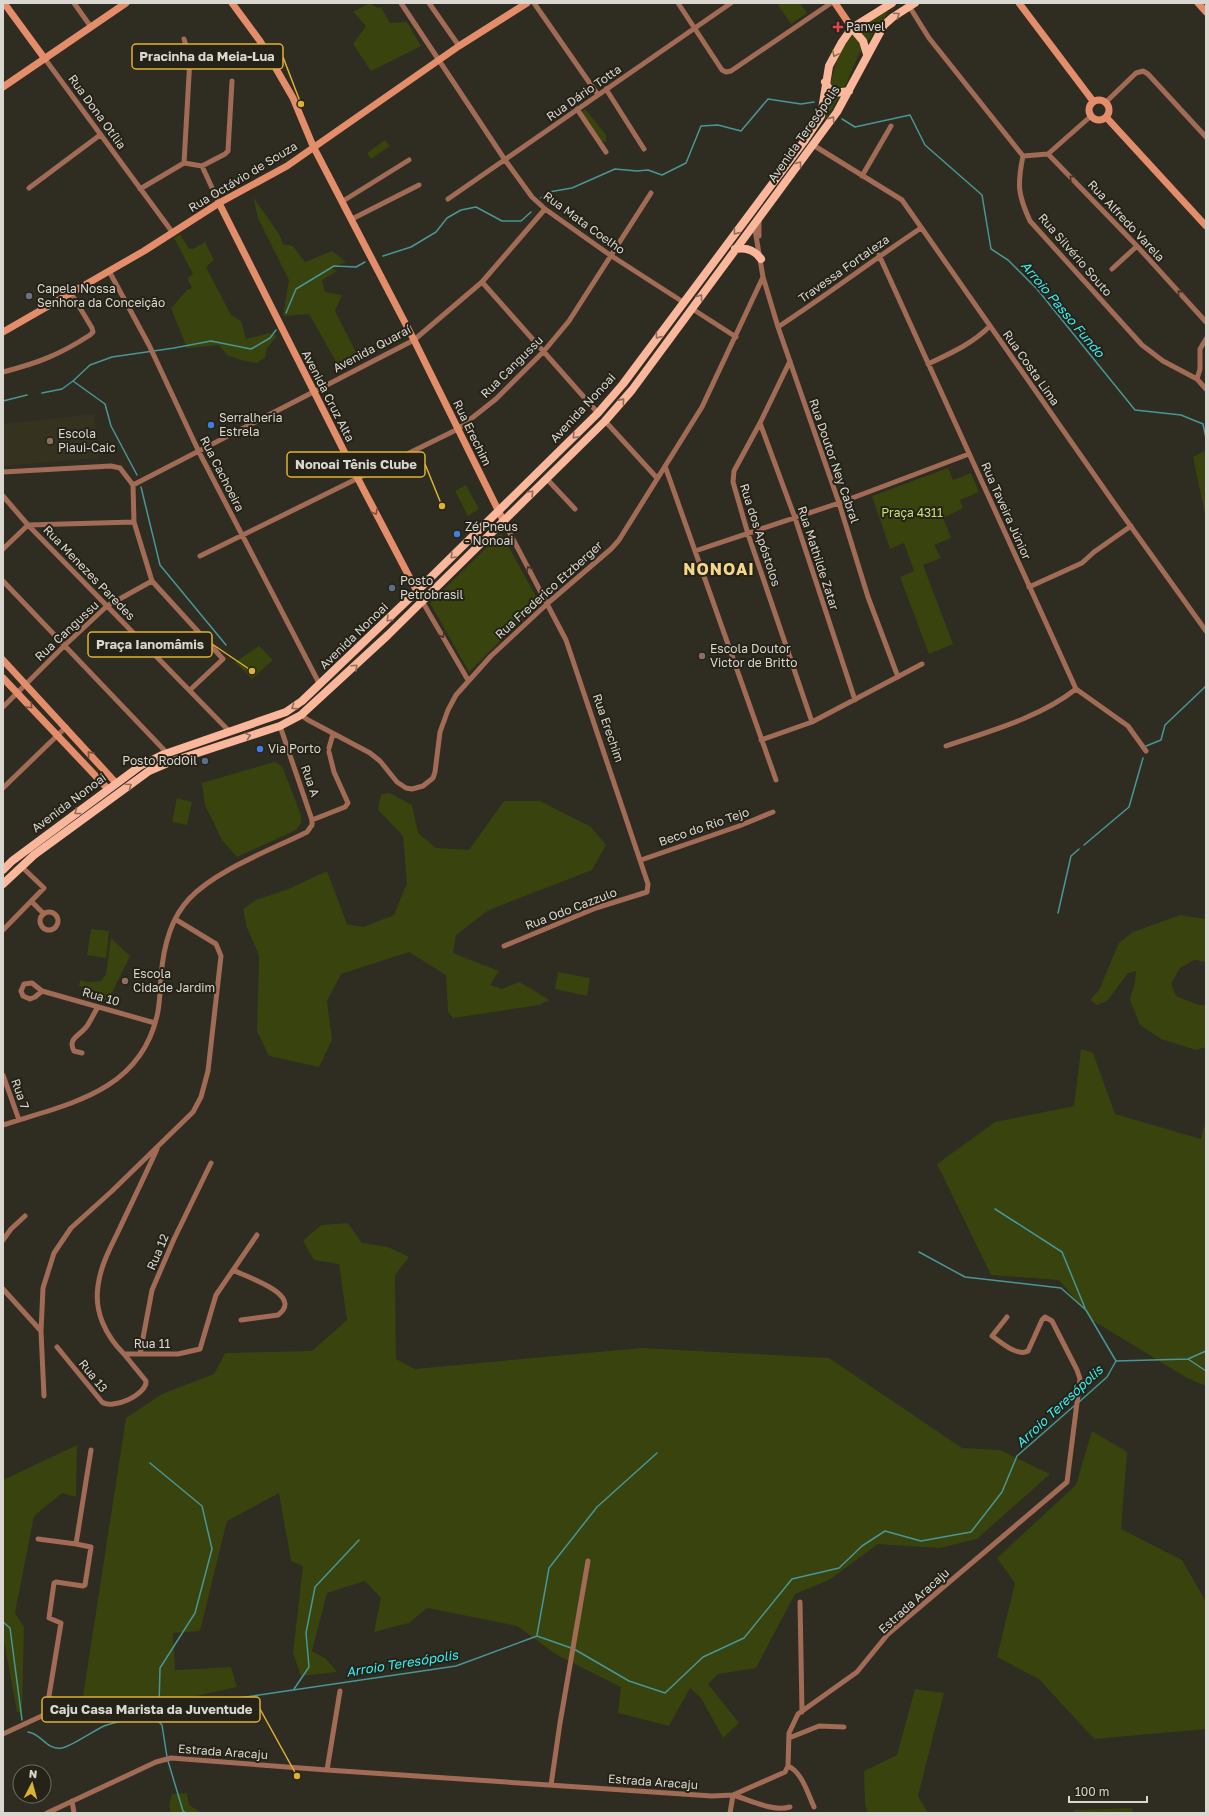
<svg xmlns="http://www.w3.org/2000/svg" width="1209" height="1816" font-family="'Golos Text',sans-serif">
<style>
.built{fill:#363220}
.green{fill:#38430e}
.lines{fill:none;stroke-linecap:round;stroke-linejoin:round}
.stream{stroke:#499696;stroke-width:1.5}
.street{stroke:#a16b56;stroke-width:5}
.secondary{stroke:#e38d6b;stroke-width:7}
.primary{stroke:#fab79c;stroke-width:8}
.oneway{stroke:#906c5a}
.oneway2{stroke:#443428}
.oneway3{stroke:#7a523d}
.health-dot{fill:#e0444e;stroke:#252218;stroke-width:1.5}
.worship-dot{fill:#6b7280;stroke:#252218;stroke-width:1.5}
.shop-dot{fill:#3f7fe0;stroke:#252218;stroke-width:1.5}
.education-dot{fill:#8d6e63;stroke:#252218;stroke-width:1.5}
.service-dot{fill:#5c6f8a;stroke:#252218;stroke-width:1.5}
.labels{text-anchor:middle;stroke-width:4;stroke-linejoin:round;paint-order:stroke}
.poi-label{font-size:12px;fill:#d9d7d0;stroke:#252218;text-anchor:start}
.street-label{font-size:12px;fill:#d9d7d0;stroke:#252218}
.park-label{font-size:12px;fill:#c6e173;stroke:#252218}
.water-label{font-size:13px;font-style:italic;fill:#37f1f6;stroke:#252218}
.district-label{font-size:16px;font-weight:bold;letter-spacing:1px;fill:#f5d68b;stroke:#252218}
.leader{fill:none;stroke:#dfb133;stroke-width:1.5}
.callout-dot{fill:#dfb133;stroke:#252218;stroke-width:1.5}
.callout{fill:#252218;stroke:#dfb133;stroke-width:1.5}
.callout-label{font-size:13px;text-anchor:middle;font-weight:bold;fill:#d9d7d0}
</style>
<rect width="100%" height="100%" fill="#2f2c21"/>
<!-- built -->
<path class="built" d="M94,414L99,458L3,466V424Z"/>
<!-- green -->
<path class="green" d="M369,3L378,8L381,7L390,23L407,22L421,46L371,71L353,44L366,26L353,12Z
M781,3H800L807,13L791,24L778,5Z
M889,11L859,54L846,84L825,121C830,85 833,44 867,23C874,18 881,15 889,11Z
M585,109L606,135V142L600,141L581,113Z
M385,140L390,146L371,159L367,153Z
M253,197L279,234L283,244L293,246L305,262L332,251L346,262L330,268L337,271L322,280L325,292L342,295L335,311L358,356L339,367L309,314L283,316L289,280L258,218Z
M180,234L189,249H193L205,242L214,260L206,267L231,315L241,321L246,339L269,333L277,336L267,348L265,358L256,363L241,360L227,355L219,345L187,348L171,308L187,290L192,288L187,278L193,274L174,238Z
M1206,450V519L1193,457Z
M948,468L953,480L971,473L979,492L960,500L963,508L943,518L951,538L934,545L941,558L923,565L953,644L929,654L900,577L914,571L904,543L890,549L872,496Z
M466,485L479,509L468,516L455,491Z
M501,533L539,602L469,672L430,603Z
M259,646L273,660L252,679L235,662Z
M274,762L282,766L301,815V823L296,830L237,857L222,840L205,805L202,783Z
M390,793L412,805L418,833L436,848L469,850L504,801H540L591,827L606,845L592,870L489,910L456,935L453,953L499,971L490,985L502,989L519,982L550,1000L539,1005L453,1018L448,1012L446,975L409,952L341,974L327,1001L332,1040L319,1067L269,1056L257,1031L259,955L247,928L243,909L256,900L286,890L327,871L347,924L363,927L394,915L407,883L403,836L378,810L381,794Z
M177,798L192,802L187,825L172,822Z
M1180,915L1206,919V962L1194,960L1180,968L1171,984L1176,996L1199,1005H1206V1047L1196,1050L1161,1039L1140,1025L1130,1000L1135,982L1136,971L1128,973L1107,1001L1097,1005L1090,1000L1099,990L1119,943L1133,932Z
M91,929L109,931L106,958L87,955Z
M111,938L130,956L108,1001H103L87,996L88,988L79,986L80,980L88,982L101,981L106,974Z
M558,972L590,978L587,996L555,989Z
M1081,1049L1093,1053L1115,1114L1201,1139L1206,1119V1386L1187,1378L1092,1320L1059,1280L991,1275L937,1164L995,1122L1074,1106Z
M348,1223L362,1243L388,1247L409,1257L395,1275L396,1359L415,1369L641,1348L829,1358L962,1448L1000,1450L1050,1474L977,1539L940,1548L878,1544L829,1580L795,1594L756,1668L718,1674L708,1684L739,1723L723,1738L701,1698L690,1688L669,1726L618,1713L621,1687L557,1655L517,1626L427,1608L409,1623L374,1632L381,1598L365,1581L327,1593L312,1651L326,1659L337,1672L301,1676L293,1653L303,1566L291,1561L279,1493L227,1521L200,1631L173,1633L175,1670L231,1667L237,1687L79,1722L126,1418L162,1394L214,1374L225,1353L312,1351L347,1320L339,1264L314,1260L303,1241L321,1225Z
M1092,1431L1127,1452L1121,1529L1182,1560L1206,1602V1729L1094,1739L1039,1679L997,1657L1015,1583L997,1558L1076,1485Z
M77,1445L76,1497L62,1493L34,1516L15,1613L24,1627L22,1713L17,1712L3,1635V1480Z
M915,1689L944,1693L918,1796L928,1813H868L865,1805L864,1771L897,1755Z
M187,1793L189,1805L202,1813H171L169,1806L172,1794Z
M1132,1808L1134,1813H1073L1074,1810Z"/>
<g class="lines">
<!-- stream -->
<path class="stream" d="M842,119L855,127L910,115L925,145L982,195L991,249L1008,260L1037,289L1135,410L1181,415L1203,424L1206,438
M541,198L549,192L572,188L615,169L637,171L648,170L662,175L686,163L701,126L718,125L741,131L768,99L801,104L814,102
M383,256L411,247L436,232L447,218L461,210L476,207L502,221H521L531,212
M286,313L296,289L334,266L356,267L365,262
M73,381L105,404L111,426L137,475
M42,393L62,389L73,381L90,365L112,357L174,348L211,341L251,349L270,338L276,330
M3,401L27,395
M141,487L160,565L226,645
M1146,746L1161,740L1165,725L1206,686
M1084,845L1129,807L1143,758
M1058,913L1071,856L1079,849
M995,1209L1062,1252L1085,1308
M919,1252L965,1277L1061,1288L1086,1310L1116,1361
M1188,1359L1206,1371
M1079,1402L1107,1377L1116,1361L1188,1359L1206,1351
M150,1463L202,1506L212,1549L195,1613L160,1668L159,1707
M3,1622L10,1628L22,1720
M537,1635L549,1568L597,1507L657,1453
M294,1689L309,1667L306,1633L315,1587L359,1540
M151,1714L162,1725L167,1757
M28,1732C41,1733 47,1751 62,1748C72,1746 93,1731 104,1726C122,1719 143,1720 159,1707L226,1700L456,1666L537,1636L574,1649L629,1681L665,1693L703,1657L744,1638L792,1579L839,1568L862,1546L885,1531L921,1541L971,1532L1002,1492L1017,1456L1074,1406
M168,1761L183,1811L186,1813"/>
<!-- street -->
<path class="street" d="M74,3L91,27
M401,3L505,160L532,197L545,209L610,255L683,302
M429,3L459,46
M534,3L598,95
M678,3L722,70L726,72L731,71L831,3
M909,6L929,38L1023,156C1017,185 1018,195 1030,221L1142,345L1163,361L1197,379L1206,389
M184,39L190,58L184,163
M45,59L173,233
M606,89L644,149
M1106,102L1136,73L1143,71L1148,74L1206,137
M577,109L606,152
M813,145L902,200L1114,503L1206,631
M1048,154L1137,246L1206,322
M1048,154L1091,116
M1023,156L1048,154
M202,166L219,203
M862,176L891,126
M29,188L100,135
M140,189L184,163L202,166L225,154L228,151L232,81
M448,199L731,3
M343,201L409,160
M352,219L419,185
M754,224L763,277L778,327L839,503L868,597L898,677
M759,236V218
M879,255L1076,689L1128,726L1146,751
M1112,269L1137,246
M109,271L149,345L199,452L320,685
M482,282L598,413
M691,308L736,337
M778,327C827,295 873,260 921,228
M790,361L760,423L734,471L733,482L748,534L812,722
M928,364C951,353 972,344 990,326
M3,372C38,363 59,355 90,335L93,332L92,328L71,293
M1197,379L1200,369V349L1206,339
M605,421L657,478
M760,423L795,518L855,700
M665,466L776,780
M3,472L111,466L120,468L133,485L134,522L152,581L223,659L190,690
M546,478L575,509
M133,485L414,340L482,282L545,209
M3,496L28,525L230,732
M503,520L566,640L648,884L647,892L596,908L504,946
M3,549L28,525L134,522
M695,551L839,503L969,454
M200,556L458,429L496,399L544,351L569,321L651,193
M3,581L167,753
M1029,587L1082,563L1094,552L1131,526
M422,601L468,680
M3,707L64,646L107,606L152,581
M301,715L308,720L370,753L380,761L397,782L406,788L412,789L423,786L433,778L435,772L440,732L448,710L456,695L491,656L548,603L611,549L619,540L702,407L763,277
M761,740L812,722L922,664
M946,746C990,731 1039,718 1076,689
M329,748L333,734
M3,788L66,727
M312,820L345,807L348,803L334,772L329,752
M641,860L739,826L773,812
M32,902L44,914
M40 921a9 9 0 1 1 18 0a9 9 0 1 1-18 0Z
M3,930L44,888L22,867
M42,991L35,997L30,999L23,996L21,991L24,984L32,983L42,991L155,1023
M82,1053L74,1051C67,1038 80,1036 87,1026C91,1020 94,1013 98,1007
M3,1075L19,1120
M3,1125C67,1104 139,1093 157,1016C160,1004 160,990 161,977C163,950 170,919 189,899C216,870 271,850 307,832L312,825V820L280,726
M157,1149C144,1178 130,1206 117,1234C109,1250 100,1268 98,1286C94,1312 106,1336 124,1354H178L200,1349L216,1295L257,1235
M3,1240L11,1229L25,1216
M233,1270C246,1277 305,1295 278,1315L241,1320
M3,1289L41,1331
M57,1347L102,1402C112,1410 147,1395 146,1381L124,1354
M140,1354L152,1290L174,1239L211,1163
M44,1396L41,1331L43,1288L54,1253L71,1228L112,1191L193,1112L201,1097L208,1071L221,956L216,944L175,919
M38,1539L76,1544
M800,1602L802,1712
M3,1734L46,1714L61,1623L49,1618L54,1583L56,1582L83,1586L85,1585L91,1547L76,1544L91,1450
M789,1738L819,1726L844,1727
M788,1766C802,1772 808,1794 814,1807
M327,1770L340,1691
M551,1785L560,1723L588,1561
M733,1795C750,1800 773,1812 790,1807
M72,1801L74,1813
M47,1813L156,1762L171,1758L327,1770L712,1796L733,1795L785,1772L788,1766L789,1733L798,1714L857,1672L888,1634L1067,1482L1080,1379L1077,1370L1052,1321L1045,1317L1042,1320L1028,1351C1017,1357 1001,1342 992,1336L1007,1317
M730,1813L733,1795"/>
<!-- secondary -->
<path class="secondary" d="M4,3L45,59
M232,3L260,41L293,98L313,146L414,340L503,520
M835,3L852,28
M1019,3L1093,101
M1198,3L1206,12
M3,87L126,3
M1089 110a10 10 0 1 1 20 0a10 10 0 1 1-20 0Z
M1106,117L1206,226
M219,203L357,477L422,601
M3,332L144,251L219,203L287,166L459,46L527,3
M3,660L116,783
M3,678L108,789"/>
<!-- primary -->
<path class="primary" d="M852,28L863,41L867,54
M825,82L829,89L835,93L849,91
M735,249C746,247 755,250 761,259
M3,870L12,861L140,766L162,755L286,712L302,701L417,591L598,413L623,384L805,140L821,116L829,66L842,42L852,28L892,3
M3,884L34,855L149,771L170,762L280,726L301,715L388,635L605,421L632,390L837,112L884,25L893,17L915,3"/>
</g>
<!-- one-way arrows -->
<defs><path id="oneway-chevron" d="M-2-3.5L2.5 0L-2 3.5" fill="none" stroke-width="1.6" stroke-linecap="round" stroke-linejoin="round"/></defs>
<g class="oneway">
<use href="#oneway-chevron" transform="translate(897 15) rotate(-35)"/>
<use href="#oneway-chevron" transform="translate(835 54) rotate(118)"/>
<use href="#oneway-chevron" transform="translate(832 119) rotate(-55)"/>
<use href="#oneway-chevron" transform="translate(799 164) rotate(-53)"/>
<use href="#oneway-chevron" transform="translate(736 232) rotate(127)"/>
<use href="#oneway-chevron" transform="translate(700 297) rotate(-53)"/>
<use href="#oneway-chevron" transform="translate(658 336) rotate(127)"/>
<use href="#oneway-chevron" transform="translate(622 401) rotate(-48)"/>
<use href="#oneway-chevron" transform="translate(575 436) rotate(135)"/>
<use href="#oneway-chevron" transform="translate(531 493) rotate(-45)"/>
<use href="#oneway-chevron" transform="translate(453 556) rotate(135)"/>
<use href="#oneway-chevron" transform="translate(389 619) rotate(136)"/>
<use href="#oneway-chevron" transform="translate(355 667) rotate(-43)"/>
<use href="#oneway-chevron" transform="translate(294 707) rotate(146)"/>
<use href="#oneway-chevron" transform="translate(248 736) rotate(-18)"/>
<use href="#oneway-chevron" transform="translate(129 786) rotate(-35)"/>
<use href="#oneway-chevron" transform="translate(77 812) rotate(143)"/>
</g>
<g class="oneway2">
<use href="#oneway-chevron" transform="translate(1072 178) rotate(-134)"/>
<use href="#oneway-chevron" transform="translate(1180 293) rotate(-132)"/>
<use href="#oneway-chevron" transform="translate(529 569) rotate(-118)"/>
<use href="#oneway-chevron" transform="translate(442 635) rotate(60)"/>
</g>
<g class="oneway3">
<use href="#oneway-chevron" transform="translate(375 512) rotate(62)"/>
<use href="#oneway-chevron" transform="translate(30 706) rotate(46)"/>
<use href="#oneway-chevron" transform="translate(90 754) rotate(-132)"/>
</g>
<!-- markers -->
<path class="health-dot" d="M836 21h4v4h4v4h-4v4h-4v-4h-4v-4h4z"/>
<circle class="worship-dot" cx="29" cy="296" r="4"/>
<g class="shop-dot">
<circle cx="211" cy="425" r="4"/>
<circle cx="457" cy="534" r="4"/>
<circle cx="260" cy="749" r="4"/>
</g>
<g class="education-dot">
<circle cx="50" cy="441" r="4"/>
<circle cx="702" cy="656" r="4"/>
<circle cx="125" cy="981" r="4"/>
</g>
<g class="service-dot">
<circle cx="392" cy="588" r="4"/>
<circle cx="205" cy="761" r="4"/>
</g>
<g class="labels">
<!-- poi labels -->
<g class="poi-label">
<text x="846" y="31">Panvel</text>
<text x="37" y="293">Capela Nossa<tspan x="37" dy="14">Senhora da Conceição</tspan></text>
<text x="219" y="422">Serralheria<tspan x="219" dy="14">Estrela</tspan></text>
<text x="58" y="438">Escola<tspan x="58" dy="14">Piaui-Caic</tspan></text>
<text x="465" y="531">Zé Pneus<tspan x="465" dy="14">- Nonoai</tspan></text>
<text x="400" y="585">Posto<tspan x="400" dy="14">Petrobrasil</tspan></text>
<text x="710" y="653">Escola Doutor<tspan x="710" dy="14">Victor de Britto</tspan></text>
<text x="268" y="753">Via Porto</text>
<text x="197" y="765" text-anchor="end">Posto RodOil</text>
<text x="133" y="978">Escola<tspan x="133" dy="14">Cidade Jardim</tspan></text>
</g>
<!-- street labels -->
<g class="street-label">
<text transform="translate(584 93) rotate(-35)" y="4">Rua Dário Totta</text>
<text transform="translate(97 112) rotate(54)" y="4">Rua Dona Otília</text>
<text transform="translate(804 134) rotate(-55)" y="4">Avenida Teresópolis</text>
<text transform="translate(243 177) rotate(-31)" y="4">Rua Octávio de Souza</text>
<text transform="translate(1126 221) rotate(47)" y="4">Rua Alfredo Varela</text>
<text transform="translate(584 223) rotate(36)" y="4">Rua Mata Coelho</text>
<text transform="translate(1075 255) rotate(49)" y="4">Rua Silvério Souto</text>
<text transform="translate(844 269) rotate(-35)" y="4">Travessa Fortaleza</text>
<text transform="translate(372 349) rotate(-28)" y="4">Avenida Quaraí</text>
<text transform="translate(512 367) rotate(-45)" y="4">Rua Cangussu</text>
<text transform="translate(1031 368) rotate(55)" y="4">Rua Costa Lima</text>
<text transform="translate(328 396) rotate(63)" y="4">Avenida Cruz Alta</text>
<text transform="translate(583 408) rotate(-47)" y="4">Avenida Nonoai</text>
<text transform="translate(472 433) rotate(64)" y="4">Rua Erechim</text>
<text transform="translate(834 461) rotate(71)" y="4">Rua Doutor Ney Cabral</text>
<text transform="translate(222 474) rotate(63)" y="4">Rua Cachoeira</text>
<text transform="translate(1006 511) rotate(66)" y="4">Rua Taveira Júnior</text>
<text transform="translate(760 535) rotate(72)" y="4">Rua dos Apóstolos</text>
<text transform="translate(818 558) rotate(72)" y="4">Rua Mathilde Zatar</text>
<text transform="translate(89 573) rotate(46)" y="4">Rua Menezes Paredes</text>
<text transform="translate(549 590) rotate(-42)" y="4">Rua Frederico Etzberger</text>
<text transform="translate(67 631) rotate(-43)" y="4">Rua Cangussu</text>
<text transform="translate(354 636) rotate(-44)" y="4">Avenida Nonoai</text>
<text transform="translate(608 728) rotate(71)" y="4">Rua Erechim</text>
<text transform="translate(310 781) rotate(71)" y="4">Rua A</text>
<text transform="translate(69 803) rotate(-37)" y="4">Avenida Nonoai</text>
<text transform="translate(704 827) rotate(-19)" y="4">Beco do Rio Tejo</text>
<text transform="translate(571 909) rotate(-21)" y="4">Rua Odo Cazzulo</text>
<text transform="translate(101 997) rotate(16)" y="4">Rua 10</text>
<text transform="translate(20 1094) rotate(71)" y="4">Rua 7</text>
<text transform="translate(158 1252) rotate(-67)" y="4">Rua 12</text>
<text x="152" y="1348">Rua 11</text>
<text transform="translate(93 1376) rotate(51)" y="4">Rua 13</text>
<text transform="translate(914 1601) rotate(-42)" y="4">Estrada Aracaju</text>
<text transform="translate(223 1752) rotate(4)" y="4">Estrada Aracaju</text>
<text transform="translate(653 1782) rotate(4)" y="4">Estrada Aracaju</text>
</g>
<!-- park labels -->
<g class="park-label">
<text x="912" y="517">Praça 4311</text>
</g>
<!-- water labels -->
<g class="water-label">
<text transform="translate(1063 309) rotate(50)" y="5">Arroio Passo Fundo</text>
<text transform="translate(1059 1406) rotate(-43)" y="5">Arroio Teresópolis</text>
<text transform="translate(402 1663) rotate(-9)" y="5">Arroio Teresópolis</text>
</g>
<!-- district labels -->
<g class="district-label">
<text x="719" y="575">NONOAI</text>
</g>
</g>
<!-- callouts -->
<path class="leader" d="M301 104L283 57M442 506L425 464M252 671L212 644M297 1776L260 1709"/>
<g class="callout-dot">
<circle cx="301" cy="104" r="4"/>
<circle cx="442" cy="506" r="4"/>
<circle cx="252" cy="671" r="4"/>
<circle cx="297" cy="1776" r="4"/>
</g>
<g class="callout">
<rect x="132" y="44" width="151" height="25" rx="4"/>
<rect x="287" y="452" width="138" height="25" rx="4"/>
<rect x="88" y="632" width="124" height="25" rx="4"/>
<rect x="42" y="1697" width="218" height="25" rx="4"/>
</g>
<g class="callout-label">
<text x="207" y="61">Pracinha da Meia-Lua</text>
<text x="356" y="469">Nonoai Tênis Clube</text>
<text x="150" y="649">Praça Ianomâmis</text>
<text x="151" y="1714">Caju Casa Marista da Juventude</text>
</g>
<!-- border -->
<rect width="1209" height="1816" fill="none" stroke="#d9d7d0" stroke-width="8"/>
<!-- north arrow -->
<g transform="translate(32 1784) rotate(6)"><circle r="19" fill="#252218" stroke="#6d6a62"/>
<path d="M0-3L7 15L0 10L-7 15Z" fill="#dfb133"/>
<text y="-6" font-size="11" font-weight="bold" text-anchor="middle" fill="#d9d7d0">N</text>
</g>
<!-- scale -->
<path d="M1069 1796v6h78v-6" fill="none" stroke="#d9d7d0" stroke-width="2"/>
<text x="1075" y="1796" font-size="12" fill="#d9d7d0" stroke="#252218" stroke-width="3" paint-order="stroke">100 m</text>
</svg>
